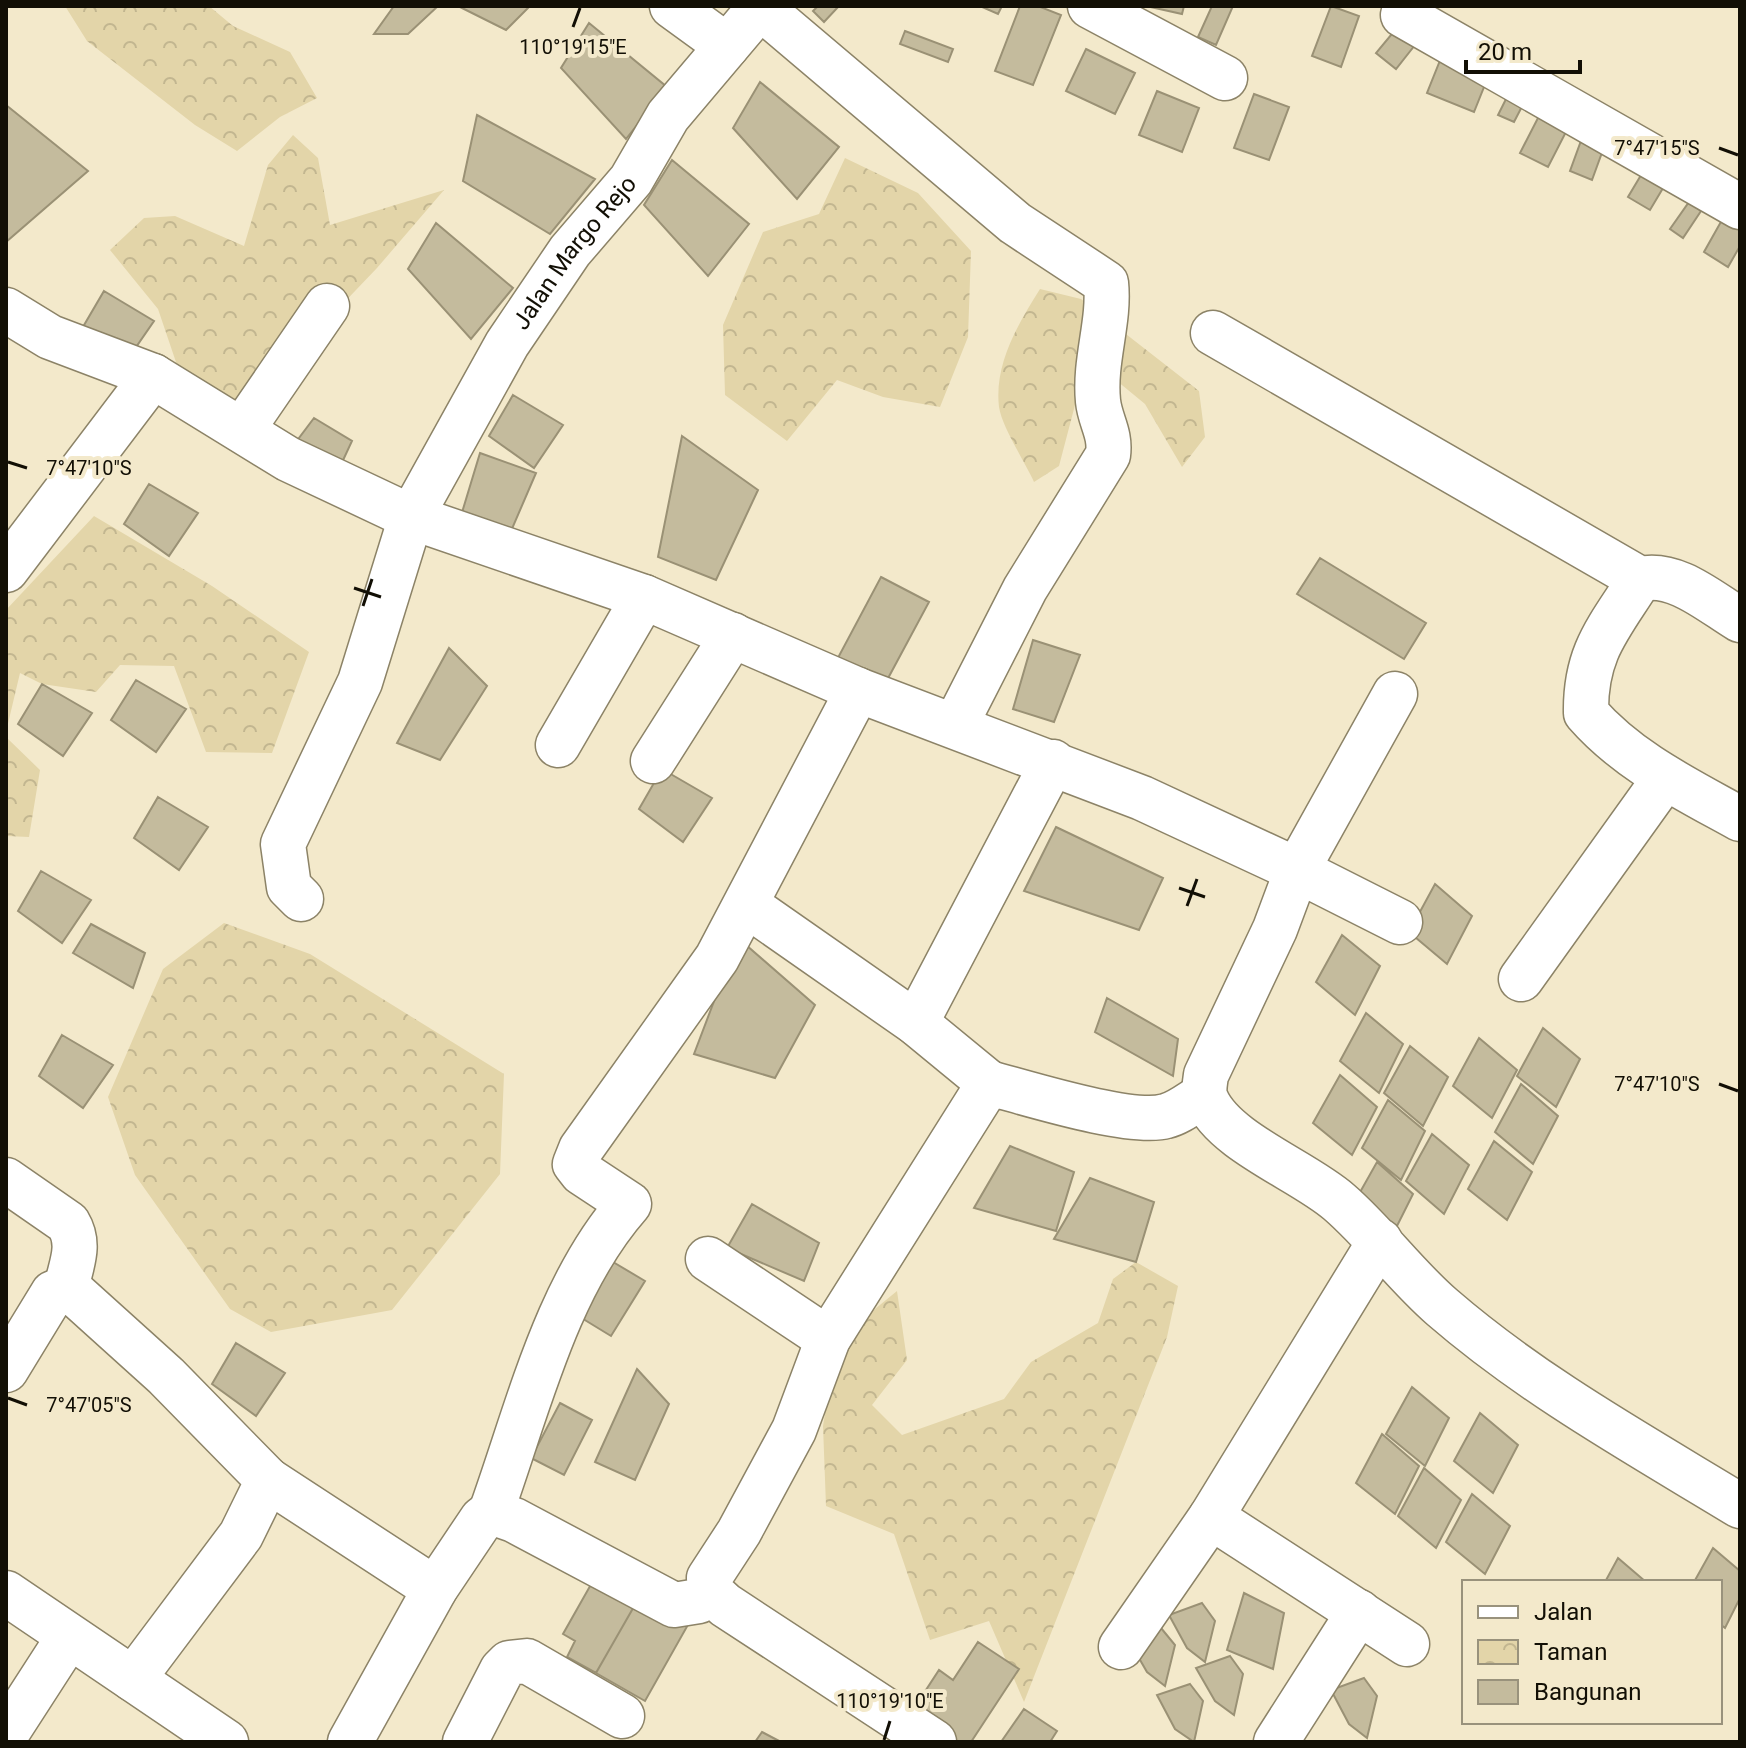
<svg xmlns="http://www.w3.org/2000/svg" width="1746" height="1748" font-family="Roboto,sans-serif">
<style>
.park{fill:url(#park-crowns)}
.building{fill:#c4bb9d;stroke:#9a9175;stroke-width:2}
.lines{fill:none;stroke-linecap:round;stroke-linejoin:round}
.minor-casing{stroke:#8c8367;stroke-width:47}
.minor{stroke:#fff;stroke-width:44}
.ticks{fill:none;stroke:#120f05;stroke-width:3}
.labels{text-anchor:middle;stroke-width:8;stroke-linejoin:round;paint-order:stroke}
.street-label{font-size:24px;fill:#120f05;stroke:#f3e9cb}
.ticks-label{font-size:20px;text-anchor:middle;fill:#120f05;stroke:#f3e9cb;stroke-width:8;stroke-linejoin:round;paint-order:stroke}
</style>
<defs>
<pattern id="park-crowns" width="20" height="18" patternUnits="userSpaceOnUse" patternTransform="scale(2)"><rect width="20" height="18" fill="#e3d5a9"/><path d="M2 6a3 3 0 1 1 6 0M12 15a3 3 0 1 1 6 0" fill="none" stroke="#c2b690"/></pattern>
</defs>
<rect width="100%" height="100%" fill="#f3e9cb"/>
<!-- park -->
<path class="park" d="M65,6H209L233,26L290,52L317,98L280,117L237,151L195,125L87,41Z
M293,135L318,158L330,225L444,190L377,268L270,380L249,407L179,371L158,309L110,250L144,218L175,216L244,246L268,165Z
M845,158L918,193L971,251L968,337L940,407L883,397L837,380L787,441L725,395L723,325L763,232L819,214Z
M1040,289L1081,299L1199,391L1205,437L1182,467L1145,404L1111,376L1080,386L1059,466L1034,482C1025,462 1002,427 999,407C994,364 1018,324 1040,289Z
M94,516L212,586L309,652L272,753L206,752L174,666L120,665L96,692L42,684L20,673L6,732V610Z
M6,737L40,770L29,837L6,836Z
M224,923L310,954L504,1074L500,1174L392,1310L271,1332L230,1309L135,1175L108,1097L163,969Z
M1136,1262L1178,1286L1167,1337L1024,1702L989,1621L930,1640L894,1534L826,1506L823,1426L837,1340L897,1291L907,1360L872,1405L902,1435L1004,1399L1031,1362L1098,1323L1113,1279Z"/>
<!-- building -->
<path class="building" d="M394,6H438L408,34H374Z
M458,6H530L506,30Z
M818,6H839L824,22L813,11Z
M980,6H1002L998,14Z
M1020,6H1038L1061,15L1033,85L995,71Z
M1146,6H1184L1182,14Z
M1212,6H1233L1216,45L1198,37Z
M1331,6L1359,16L1341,67L1312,56Z
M589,23L667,87L626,139L561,68Z
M1396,29L1415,45L1396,69L1376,53Z
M905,31L953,49L948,62L900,44Z
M1086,49L1135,73L1115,114L1066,91Z
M1441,58L1488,77L1474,112L1427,93Z
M760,82L839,147L797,199L733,128Z
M1514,83L1530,91L1514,122L1498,115Z
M1157,91L1199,108L1182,152L1139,135Z
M1254,94L1289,107L1269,160L1234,148Z
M6,105L88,171L6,242Z
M1540,114L1568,128L1548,167L1520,153Z
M477,115L595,179L550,234L463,181Z
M1586,127L1608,136L1592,180L1570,171Z
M672,160L749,224L708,276L644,205Z
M1644,170L1666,183L1650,210L1628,197Z
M1689,202L1701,211L1683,238L1670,229Z
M1727,211L1740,218V246L1728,267L1704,252Z
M436,223L513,288L471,339L408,269Z
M104,291L154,321L125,363L80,332Z
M513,395L563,425L534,468L489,436Z
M314,418L352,441L338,471L293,446Z
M682,436L758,490L716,580L658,557Z
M480,453L536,473L505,545L457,529Z
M149,484L198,513L169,556L124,524Z
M1320,558L1426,623L1404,659L1297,594Z
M881,577L929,602L886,682L832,669Z
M1033,640L1080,655L1054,722L1013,709Z
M449,648L487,686L440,760L397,743Z
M136,680L186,709L156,752L111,720Z
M42,684L92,713L63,756L18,724Z
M662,769L712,798L683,842L639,809Z
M158,797L208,827L179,870L134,838Z
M1056,827L1163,878L1139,930L1024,891Z
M41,871L91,900L62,943L18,911Z
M1435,884L1472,916L1447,964L1409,932Z
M91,924L145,953L133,988L73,953Z
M1342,935L1380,966L1355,1015L1316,982Z
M738,938L815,1005L775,1078L694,1054Z
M1107,998L1178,1039L1173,1076L1095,1032Z
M1366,1013L1403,1044L1379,1093L1340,1061Z
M1543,1028L1580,1059L1556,1107L1517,1076Z
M62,1035L113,1065L83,1108L39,1076Z
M1479,1038L1517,1070L1492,1118L1453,1086Z
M1410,1046L1448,1077L1423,1126L1384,1093Z
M1340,1075L1377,1107L1352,1155L1313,1123Z
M1521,1084L1558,1116L1533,1164L1495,1132Z
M1388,1100L1425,1131L1401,1180L1362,1148Z
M1432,1134L1469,1165L1444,1214L1406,1181Z
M1494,1141L1532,1172L1507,1220L1468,1189Z
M1010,1146L1074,1172L1056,1231L974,1208Z
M1377,1162L1413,1194L1389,1242L1350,1210Z
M1090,1178L1154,1202L1136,1262L1054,1239Z
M752,1204L819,1243L804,1281L727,1248Z
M608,1259L645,1281L611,1336L575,1314Z
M236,1343L285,1373L256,1416L212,1384Z
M637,1369L669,1404L635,1480L595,1462Z
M1412,1387L1449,1418L1425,1466L1386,1434Z
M560,1403L592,1420L564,1475L531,1458Z
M1480,1413L1518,1445L1493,1493L1454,1461Z
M1382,1434L1419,1466L1395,1514L1356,1483Z
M1424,1468L1461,1500L1436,1548L1398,1516Z
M1472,1494L1510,1526L1485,1574L1446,1542Z
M1713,1548L1740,1571V1598L1725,1628L1720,1624V1582H1694Z
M1618,1558L1646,1582H1605Z
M598,1572L640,1596L596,1673L567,1657L575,1641L563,1634Z
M1244,1593L1284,1613L1273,1669L1227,1650Z
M640,1596L689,1623L645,1701L596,1673Z
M1202,1603L1215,1621L1205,1662L1187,1648L1169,1615Z
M1161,1628L1175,1645L1165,1686L1147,1672L1128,1639Z
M978,1642L1019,1669L971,1742H950L909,1716L939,1670L953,1680Z
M1230,1656L1243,1674L1234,1715L1215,1701L1196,1668Z
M1364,1678L1377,1696L1367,1738L1349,1724L1331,1690Z
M1190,1684L1203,1701L1194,1742L1175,1729L1157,1695Z
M1024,1709L1057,1731L1050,1742H1001Z
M762,1732L781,1742H755Z"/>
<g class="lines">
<defs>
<g id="minor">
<path d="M672,6L727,46"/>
<path d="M1090,6L1225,78"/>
<path d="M760,7L1015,223L1106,283C1110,322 1094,360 1098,401C1100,421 1111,433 1108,455L1025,589L955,726"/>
<path d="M1403,15L1740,207"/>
<path d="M6,310L50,337L153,376L288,459L411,517L644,597L858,690L1142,798L1297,870L1275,929L1206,1075C1205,1083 1203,1092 1206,1099C1224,1142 1304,1171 1339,1202C1376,1234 1405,1275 1442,1307C1532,1385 1638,1444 1740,1506"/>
<path d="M1213,333L1640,579C1676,571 1710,602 1740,620"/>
<path d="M242,430L327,306"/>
<path d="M6,570L153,376"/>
<path d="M1640,579C1609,628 1585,652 1586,713C1628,761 1684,788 1740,819"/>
<path d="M1395,694L1297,870L1400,922"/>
<path d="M558,745L644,597"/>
<path d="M653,761L733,635"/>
<path id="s1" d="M301,899L289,887L283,844L360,682L411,517L507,344L570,251L631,180L668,116L761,6"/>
<path d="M747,905L916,1023L989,1083"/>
<path d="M1521,979L1665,778"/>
<path d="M916,1023L1053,762"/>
<path d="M6,1180L68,1223C82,1246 70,1266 66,1290"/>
<path d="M708,1259L828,1339"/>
<path d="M6,1370L53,1293L61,1290L74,1293L166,1376L268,1480L241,1535L133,1679"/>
<path d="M268,1480L435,1589"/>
<path d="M491,1512C528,1409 556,1287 629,1204L582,1173L575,1164L581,1149L717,958L858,690"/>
<path d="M1211,1517L1407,1644"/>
<path d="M6,1593L226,1742"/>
<path d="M1121,1647L1211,1517L1380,1241"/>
<path d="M6,1734L68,1638"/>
<path d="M350,1742L435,1589L482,1519L491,1512L514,1520L674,1605L699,1601L711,1592"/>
<path d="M465,1742L502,1670L509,1663L527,1661L622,1716"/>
<path d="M934,1742L725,1605L711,1592L709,1578L739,1532L794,1430L828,1339L989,1083C1027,1093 1131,1126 1166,1116C1179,1113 1192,1102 1204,1095"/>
<path d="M1276,1742L1359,1612"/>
</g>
</defs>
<!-- minor casing -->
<use href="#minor" class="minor-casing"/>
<!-- minor -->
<use href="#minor" class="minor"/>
</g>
<!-- ticks -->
<path class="ticks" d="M573,27L580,8M1719,148L1738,155M8,462L27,468M354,588L381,597M363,606L372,579M1179,888L1205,897M1187,906L1197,879M1719,1084L1738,1091M8,1398L27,1405M884,1740L890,1721"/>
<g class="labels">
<!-- street labels -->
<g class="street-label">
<text dy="8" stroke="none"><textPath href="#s1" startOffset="724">Jalan Margo Rejo</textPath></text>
</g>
</g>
<g class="ticks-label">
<text x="573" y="54">110°19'15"E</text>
<text x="1657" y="155">7°47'15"S</text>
<text x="89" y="475">7°47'10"S</text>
<text x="1657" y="1091">7°47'10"S</text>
<text x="89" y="1412">7°47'05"S</text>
<text x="890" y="1708">110°19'10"E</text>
</g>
<!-- border -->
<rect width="1746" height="1748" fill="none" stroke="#120f05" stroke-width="16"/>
<!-- legend -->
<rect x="1462" y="1580" width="260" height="144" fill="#f3e9cb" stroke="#99927c" stroke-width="2"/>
<rect x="1478" y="1606" width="40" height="12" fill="#ffffff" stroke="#99927c" stroke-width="2"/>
<text x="1534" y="1620" font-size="24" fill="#120f05">Jalan</text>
<rect x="1478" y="1640" width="40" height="24" fill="url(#park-crowns)" stroke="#99927c" stroke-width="2"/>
<text x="1534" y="1660" font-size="24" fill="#120f05">Taman</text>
<rect x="1478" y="1680" width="40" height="24" fill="#c4bb9d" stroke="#99927c" stroke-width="2"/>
<text x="1534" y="1700" font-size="24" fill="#120f05">Bangunan</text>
<!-- scale -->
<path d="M1466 60v12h114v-12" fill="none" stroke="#120f05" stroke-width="4"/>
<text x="1478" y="60" font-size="24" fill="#120f05" stroke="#f3e9cb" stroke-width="6" paint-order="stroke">20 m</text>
</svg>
